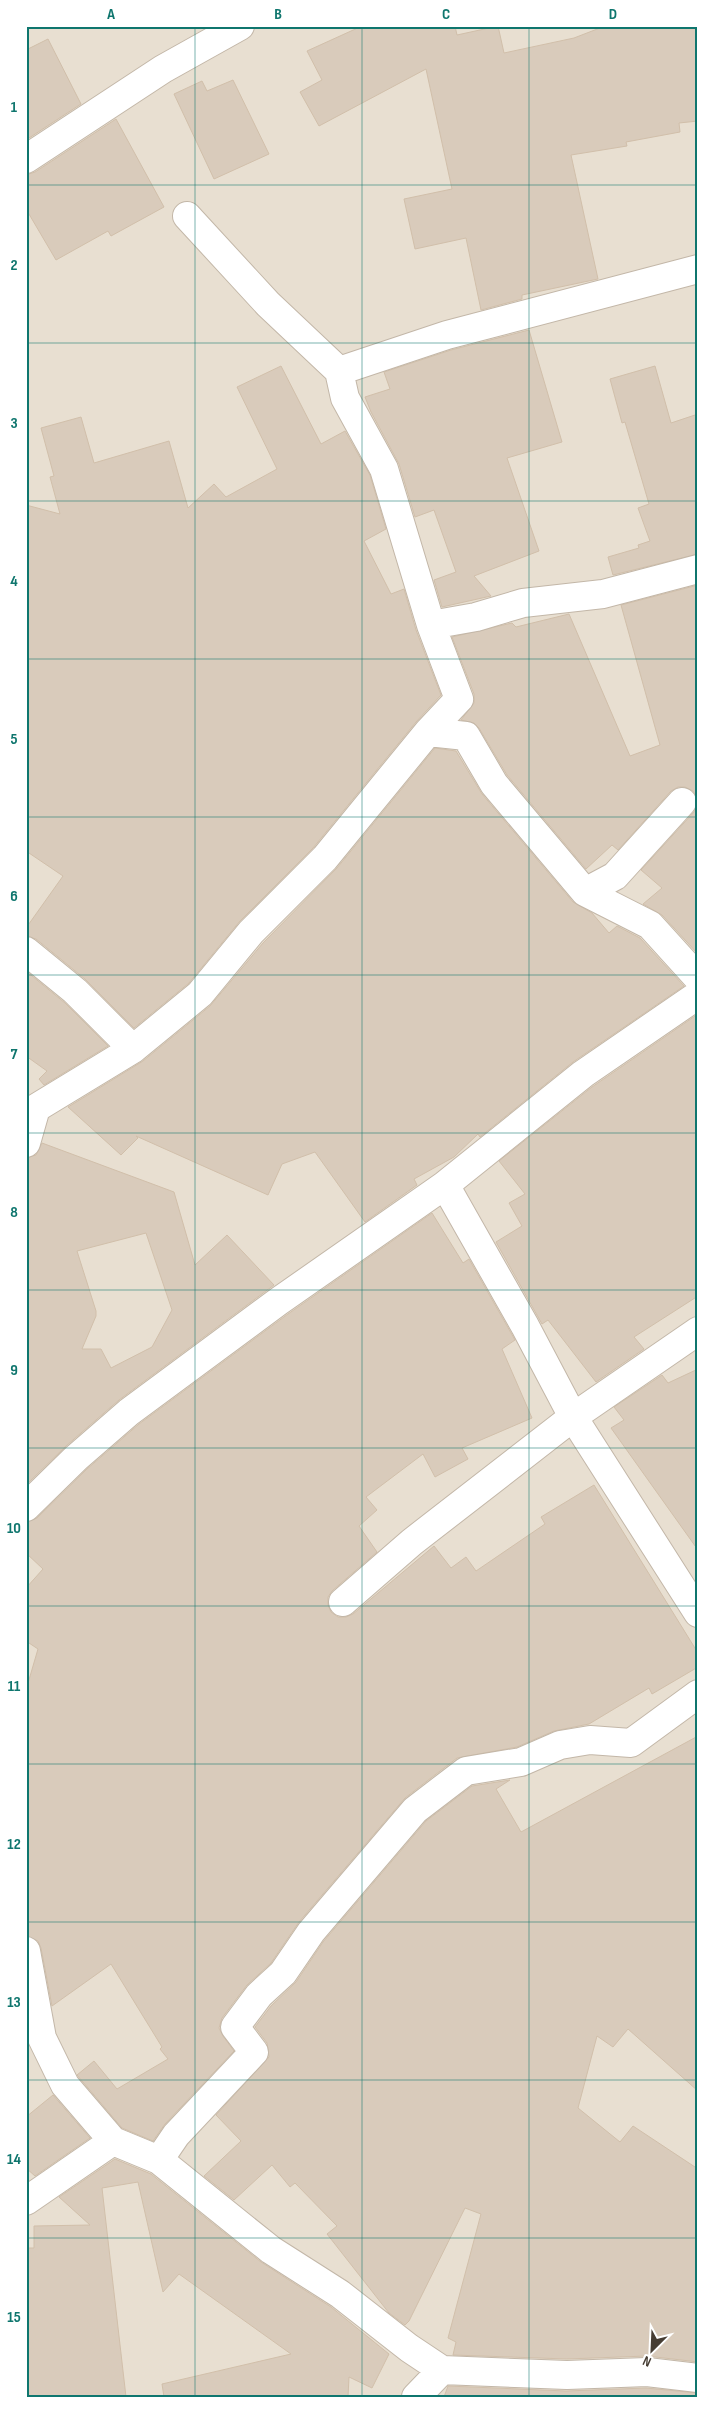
<svg xmlns="http://www.w3.org/2000/svg" width="724" height="2423" font-family="'Sofia Sans Condensed',sans-serif">
<style>
.residential{fill:#e8dfd1}
.building{fill:#d9cbbb;stroke:#d1bfaa;fill-rule:evenodd}
.lines{fill:none;stroke-linecap:round;stroke-linejoin:round}
.minor-casing{stroke:#c3b7a8;stroke-width:30}
.minor{stroke:#fff;stroke-width:28}
.grid{fill:none;stroke:#0f766e;stroke-width:1;stroke-opacity:0.55}
.neatline{fill:none;stroke:#0f766e;stroke-width:2}
.grid-label{font-size:16px;text-anchor:middle;font-weight:bold;fill:#0f766e}
</style>
<rect width="100%" height="100%" fill="#f3ede3"/>
<!-- residential -->
<path class="residential" d="M26,26H698V2397H26Z"/>
<!-- building -->
<path class="building" d="M362,26H455L457,35L498,26L504,53L574,38L605,26H698V121L679,123L680,132L626,142L627,146L571,155L598,279L522,295V299L481,310L466,238L415,249L404,199L452,189L426,69L319,126L300,92L322,80L307,51Z
M48,39L81,104L26,140V50Z
M233,80L269,154L214,179L174,94L202,81L207,91Z
M116,119L164,207L111,236L108,231L56,260L26,209V175L35,172Z
M529,330L562,442L507,458L539,551L474,576L491,596L442,607L434,580L456,572L434,510L415,517L399,464L371,412L365,397L390,389L384,372L451,350Z
M281,366L321,444L345,431L370,475L386,529L364,541L391,594L404,589L416,630L441,695L416,722L313,848L240,921L189,983L134,1028L85,979L36,939L26,936V928L63,876L26,851V505L60,514L50,477L54,476L41,428L81,417L94,463L169,441L188,508L214,484L226,497L277,469L237,387Z
M655,366L671,423L698,414V554L613,575L608,557L639,548L638,545L650,541L638,508L649,504L625,422L622,423L610,379Z
M698,585V954L662,915L643,904L662,888L641,870L694,812L697,806V798L693,791L685,787H678L671,791L618,850L612,845L586,869L507,775L479,728L474,723L461,720L474,703V694L452,637L512,623L516,627L569,614L630,756L660,745L621,605Z
M435,748L456,751L482,794L573,902L592,913L609,933L617,926L640,938L684,986L573,1062L480,1137L478,1134L454,1157L414,1179L417,1185L365,1222L315,1152L282,1164L268,1195L136,1136L138,1138L121,1155L68,1107L143,1061L210,1006L263,943L337,868Z
M26,971L65,1003L108,1046L44,1085L39,1079L47,1071L26,1056Z
M698,1014V1296L634,1337L644,1349L596,1382L548,1320L542,1324L496,1242L522,1226L509,1203L525,1194L499,1161L592,1087Z
M42,1143L174,1192L195,1265L227,1235L274,1285L119,1400L66,1446L26,1485V1158L36,1155ZM146,1233L172,1310L152,1347L111,1368L101,1349H82L96,1316V1311L77,1251Z
M432,1213L463,1263L469,1259L515,1340L502,1349L532,1418L462,1448L468,1459L435,1477L423,1454L366,1497L377,1510L359,1526L377,1552L332,1591L328,1597V1605L331,1612L338,1617H346L353,1614L434,1546L451,1568L466,1557L476,1571L545,1524L541,1517L594,1485L698,1653V1667L652,1694L649,1688L589,1724L554,1731L517,1747L457,1758L405,1798L299,1922L271,1963L247,1985L222,2018L219,2028L223,2036L234,2051L165,2124L153,2141L122,2128L77,2075L94,2061L117,2089L168,2059L160,2049L162,2047L111,1964L52,2006L41,1948L38,1941L26,1936V1690L38,1649L26,1641V1588L43,1569L26,1553V1522L37,1518L87,1469L139,1424L288,1314Z
M698,1369V1550L611,1428L624,1420L614,1407L662,1375L668,1383Z
M698,1736V2091L628,2029L613,2047L597,2036L578,2108L620,2142L633,2126L698,2169V2362L647,2356L567,2359L453,2355L456,2342L448,2338L481,2214L465,2208L409,2321L405,2325L389,2313L327,2234L337,2226L295,2183L290,2187L272,2165L234,2200L204,2176L241,2141L216,2115L269,2057L267,2043L255,2027L271,2006L296,1982L323,1942L426,1821L472,1786L510,1780L496,1789L521,1832Z
M53,2095L90,2138L35,2176L26,2168V2117Z
M115,2159L151,2174L261,2262L331,2307L389,2354L372,2388L349,2377L348,2397H164L162,2384L291,2354L179,2274L163,2292L138,2182L102,2188L126,2397H26V2248H34V2226L90,2225L59,2197Z
M448,2386L566,2391L646,2388L698,2393V2397H444Z"/>
<g class="lines">
<defs>
<path id="minor" d="M26,159L163,69L240,26
M187,216L268,304L339,371L345,398L384,469L431,625L459,699L428,732L466,736L494,784L585,892L615,876L682,802
M339,371L447,335L698,269
M431,625L476,617L523,603L603,594L698,569
M585,892L650,925L698,978
M26,951L75,991L133,1049
M26,1143L36,1108L133,1049L200,994L251,932L325,858L428,732
M445,1185L525,1326L573,1417L698,1613
M26,1507L76,1458L129,1412L279,1301L445,1185L583,1074L698,995
M343,1602L412,1542L573,1417L698,1331
M26,1951L42,2038L65,2085L113,2141L159,2160L271,2250L340,2294L409,2348L442,2370L567,2375L647,2372L698,2378
M159,2160L176,2135L254,2052L235,2027L259,1995L283,1973L311,1932L415,1810L466,1771L521,1762L560,1745L590,1740L631,1743L698,1694
M26,2201L113,2141
M416,2397L442,2370"/>
</defs>
<!-- minor casing -->
<use href="#minor" class="minor-casing"/>
<!-- minor -->
<use href="#minor" class="minor"/>
</g>
<!-- grid -->
<path class="grid" d="M195,26V2397M362,26V2397M529,26V2397M26,185H698M26,343H698M26,501H698M26,659H698M26,817H698M26,975H698M26,1133H698M26,1290H698M26,1448H698M26,1606H698M26,1764H698M26,1922H698M26,2080H698M26,2238H698"/>
<!-- border -->
<rect width="724" height="2423" fill="none" stroke="#ffffff" stroke-width="55"/>
<!-- north arrow -->
<g transform="translate(652 2350) rotate(204)" stroke="#ffffff" stroke-width="4" paint-order="stroke">
<path d="M0-4L9 19L0 12L-9 19Z" fill="#463d33"/>
<text y="-8" font-size="14" font-weight="bold" text-anchor="middle" fill="#463d33">N</text>
</g>
<rect x="28" y="28" width="668" height="2368" class="neatline"/>
<g class="grid-label">
<text x="111" y="19">A</text>
<text x="278" y="19">B</text>
<text x="446" y="19">C</text>
<text x="613" y="19">D</text>
<text x="14" y="112">1</text>
<text x="14" y="270">2</text>
<text x="14" y="428">3</text>
<text x="14" y="586">4</text>
<text x="14" y="744">5</text>
<text x="14" y="901">6</text>
<text x="14" y="1059">7</text>
<text x="14" y="1217">8</text>
<text x="14" y="1375">9</text>
<text x="14" y="1533">10</text>
<text x="14" y="1691">11</text>
<text x="14" y="1849">12</text>
<text x="14" y="2007">13</text>
<text x="14" y="2164">14</text>
<text x="14" y="2322">15</text>
</g>
</svg>
